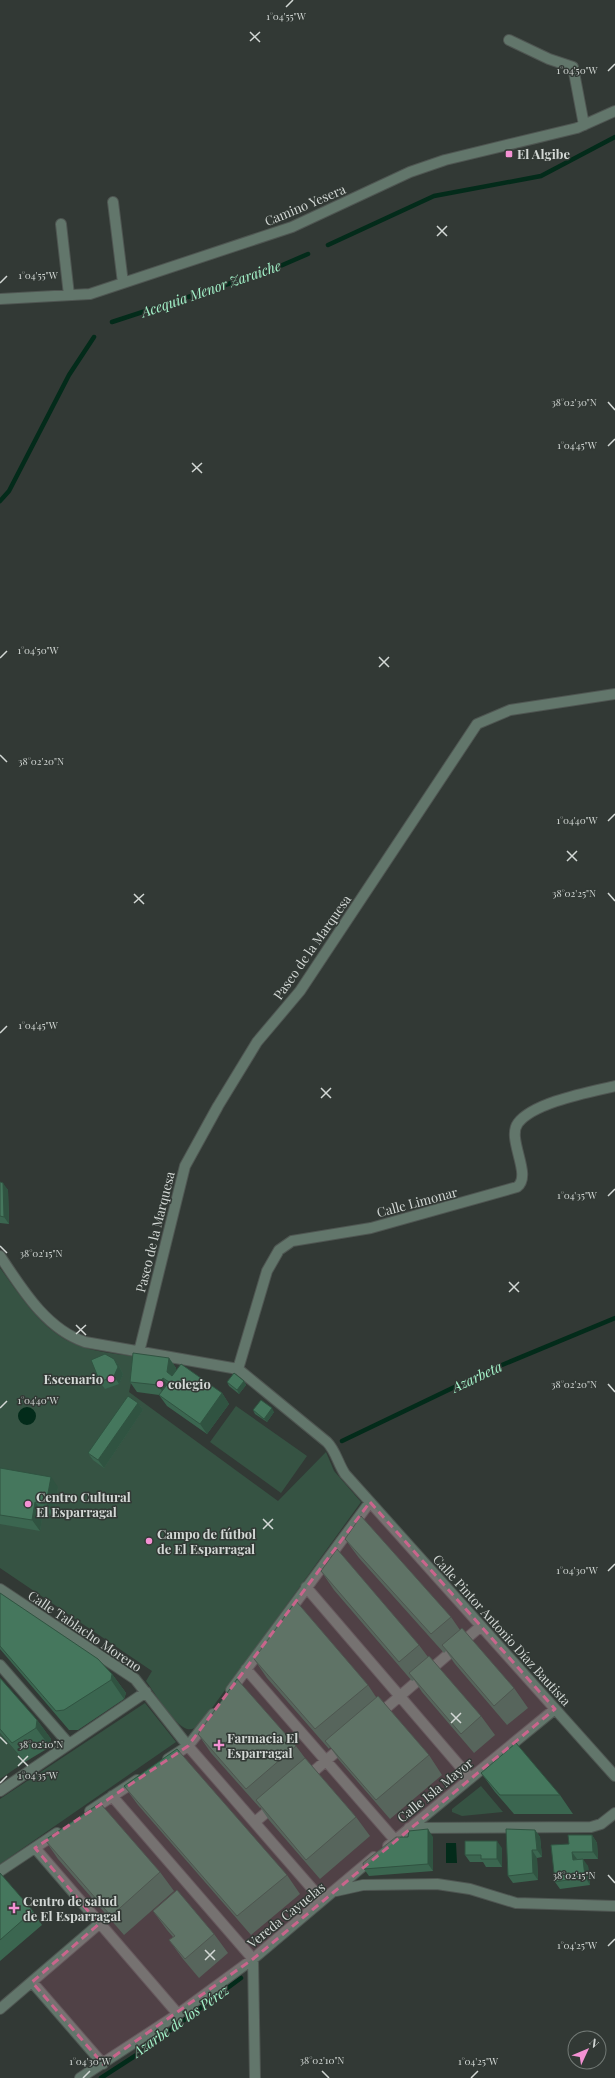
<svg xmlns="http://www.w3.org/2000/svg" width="615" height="2078" font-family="'Playfair Display',serif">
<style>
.green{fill:#365343}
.water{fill:#032b1a}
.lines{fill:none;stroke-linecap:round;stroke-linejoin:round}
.stream{stroke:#032b1a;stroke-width:4.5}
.minor-casing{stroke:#4f5652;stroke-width:12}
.minor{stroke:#62766b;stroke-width:10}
.wall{fill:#3b6650}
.shaded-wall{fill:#305341}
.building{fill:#45775d;stroke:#305341}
.marked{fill:#c9658c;fill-opacity:0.2;stroke:#c9658c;stroke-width:3;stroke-dasharray:8 5;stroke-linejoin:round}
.ticks{fill:none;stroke:#d3d8d5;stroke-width:1.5}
.poi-dot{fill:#f491d3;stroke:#323935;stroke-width:1.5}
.labels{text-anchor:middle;stroke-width:3;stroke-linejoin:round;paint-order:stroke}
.poi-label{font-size:13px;font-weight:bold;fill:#d3d8d5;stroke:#323935;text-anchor:start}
.street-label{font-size:13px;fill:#d3d8d5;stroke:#323935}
.water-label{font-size:14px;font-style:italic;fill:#a4f4ca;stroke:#323935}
.ticks-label{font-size:10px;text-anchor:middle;fill:#d3d8d5;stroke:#323935;stroke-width:3;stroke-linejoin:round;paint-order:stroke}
</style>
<rect width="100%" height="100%" fill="#323935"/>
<!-- green -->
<path class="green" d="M0,1268C23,1299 45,1337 86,1348C102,1353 120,1354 137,1357L129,1392L278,1501L326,1452L334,1471L361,1502L199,1726C195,1728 192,1730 187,1729C173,1724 155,1693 146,1681L152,1671L0,1568Z
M236,1406L307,1456L281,1493L210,1442Z
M145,1703L176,1742L0,1864V1799Z
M0,1733L25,1762L0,1779Z
M481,1786L503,1812L462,1816L452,1812V1809Z"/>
<!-- water -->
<path class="water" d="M18 1416a9 9 0 1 1 18 0a9 9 0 1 1-18 0Z
M446,1843H456L457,1863H446Z"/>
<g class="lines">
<!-- stream -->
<path class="stream" d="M328,245L434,196L541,176L615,137
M112,322L271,270L308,254
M0,501L9,491L69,375L94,337
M342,1441L490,1370L615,1318
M101,2078L138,2054L241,1978"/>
<defs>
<path id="minor" d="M509,40L549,59L573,67L584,125
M113,202L123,283
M61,224L69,295
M0,299L90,294L292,227L410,172L445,160L577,128L615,111
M0,1256C22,1289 46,1329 85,1342L238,1369L327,1442C336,1451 338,1464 345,1474L615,1776
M139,1352L185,1166L218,1106L257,1042L300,991L477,724L510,710L615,694
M238,1369L267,1271L279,1250L292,1241L371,1228L517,1187C533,1175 506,1139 518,1123C534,1102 590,1092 615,1086
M306,1587L470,1778
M0,1589L135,1679L188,1746L322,1900
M0,1665L69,1744
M246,1669L395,1840
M231,1690L370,1502
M378,1715L481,1626
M168,1759L188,1746L213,1714
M306,1778L344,1745
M0,1791L146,1692
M112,1796L253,1959L255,2078
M90,1811L137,1780
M255,1822L274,1806
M409,1828L591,1827L601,1824L615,1813
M388,1846L555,1709
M35,1848L178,2014
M0,1871L57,1833
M336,1891L363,1885L437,1884L470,1889L516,1903L615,1906
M32,1982L103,2064
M0,2009L99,1924
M80,2078L178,2014L253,1959L374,1857"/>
</defs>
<!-- minor casing -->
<use href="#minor" class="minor-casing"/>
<!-- minor -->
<use href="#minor" class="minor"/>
</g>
<!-- wall -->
<path class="wall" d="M0,1182L8,1190L9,1224L0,1223Z
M169,1358L176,1368V1370L222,1393L229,1404L207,1434L167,1406L159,1395L137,1392L130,1382Z
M114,1359L119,1366L123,1374L119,1384L105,1389L100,1382Z
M244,1381L246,1385L239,1394L229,1386L227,1382Z
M138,1403L143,1410L104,1468L93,1460L88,1453Z
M253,1410L274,1412L267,1422L255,1414Z
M0,1468L58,1487L54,1514L43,1513L40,1531L0,1524Z
M345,1539L451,1617L460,1630L514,1688L528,1708L507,1725L455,1664L446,1651L444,1653L359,1558Z
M321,1571L419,1645L428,1657L481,1716L495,1735L474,1753L422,1692L414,1680L412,1681L334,1590Z
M0,1593L112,1674L126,1693L124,1699L78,1730H69L0,1649Z
M254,1659L368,1685L376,1697L429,1755L442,1775L390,1819L339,1760L330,1747L329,1749L267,1678Z
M0,1678L37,1720L51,1739L50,1747L25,1762L0,1733Z
M198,1734L296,1746L305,1758L356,1817L370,1836L320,1879L269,1820L260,1807V1808L211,1753Z
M481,1773L560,1795L573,1814H514L495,1792Z
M124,1786L287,1875L300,1894L251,1935L138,1805Z
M535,1830L540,1837L542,1857L537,1858L538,1880L513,1883L508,1876Z
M592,1835L597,1843L598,1859H577L588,1866L590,1885L560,1889L555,1882L569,1844Z
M433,1837V1871L369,1876L364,1869Z
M45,1840L160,1872L174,1891L124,1935L58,1859Z
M502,1848V1867H486L483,1862H470L465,1855Z
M0,1873L33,1911L42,1925L0,1961Z
M153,1911L214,1934L228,1953L199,1978L183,1959L169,1940L173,1937L167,1930Z"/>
<!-- shaded-wall -->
<path class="shaded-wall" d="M3,1183L8,1190L9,1224L4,1217Z
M169,1358L176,1368L175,1383L167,1372Z
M114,1359L119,1366L123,1374L119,1384L114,1376Z
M163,1378L170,1389L165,1396L158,1385Z
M244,1381L246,1385L239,1394L237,1390Z
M222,1393L229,1404L207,1434L200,1424Z
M138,1403L143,1410L104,1468L98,1460Z
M272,1408L274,1412L267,1422L264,1419Z
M51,1477L58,1487L54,1514L46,1504Z
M35,1502L43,1513L40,1531L32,1520Z
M112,1674L126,1693L124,1699L111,1680Z
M37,1720L51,1739L50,1747L36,1728Z
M428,1829L433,1837V1871L428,1864Z
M535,1830L540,1837L542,1857L537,1850Z
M592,1835L597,1843L598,1859L593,1852Z
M497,1841L502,1848V1867L497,1859Z
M532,1850L537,1858L538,1880L533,1873Z
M572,1852L577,1859L573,1860Z
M583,1859L588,1866L590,1885L585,1877Z"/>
<!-- building -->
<path class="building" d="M0,1182L3,1183L4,1217L0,1216Z
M133,1353L169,1358L167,1372L172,1376L181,1364L222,1393L200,1424L159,1395L169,1382L163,1378L158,1385L130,1382Z
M105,1354L114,1359L118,1367L114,1376L100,1382L91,1360Z
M234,1373L244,1381L237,1390L227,1382Z
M128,1396L138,1403L98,1460L88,1453Z
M261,1400L272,1408L264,1419L253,1410Z
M0,1468L51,1477L46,1504L35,1502L32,1520L0,1515Z
M361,1516L451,1617L431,1634L345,1539Z
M337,1549L419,1645L399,1662L321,1571Z
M0,1593L98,1659L112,1674L111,1680L64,1710L56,1711L0,1646Z
M296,1601L368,1685L315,1729L254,1659Z
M462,1628L514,1688L494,1706L442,1645Z
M429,1656L481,1716L461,1734L409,1673Z
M0,1678L37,1720L36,1728L12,1743L0,1729Z
M237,1679L296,1746L246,1789L198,1734Z
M378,1696L429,1755L376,1800L325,1741Z
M516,1743L560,1795H500L481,1773Z
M177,1749L287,1875L237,1916L124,1786Z
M305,1758L356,1817L306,1860L256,1800Z
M100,1803L160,1872L111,1916L45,1840Z
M428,1829V1864L364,1869L363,1863L396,1837H408L409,1831Z
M506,1829L535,1830L537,1850H532L533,1873L508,1876Z
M568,1835H592L593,1852H572L573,1860L583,1859L585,1877L555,1882L551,1845L569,1844Z
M465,1841H497V1859H481V1855H465Z
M0,1873L33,1911L0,1940Z
M177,1890L214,1934L185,1959L169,1940L175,1936L153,1911Z"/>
<!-- marked area -->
<path class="marked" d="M370,1502L555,1709L253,1959L103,2064L32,1982L99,1924L35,1848L188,1746Z"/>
<!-- ticks -->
<path class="ticks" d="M286,7L293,0M250,32L260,42M250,41L260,32M608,71L615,64M437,226L447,236M437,236L447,226M0,283L7,276M608,402L615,410M608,446L615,439M192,463L202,473M192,472L202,463M379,657L389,667M0,658L7,651M379,667L389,657M0,755L7,762M608,821L615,814M567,851L577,861M567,861L577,851M608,893L615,901M134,894L144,904M134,903L144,894M0,1033L7,1026M321,1088L331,1098M321,1098L331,1088M608,1196L615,1189M0,1246L7,1253M509,1282L519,1292M509,1292L519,1282M76,1325L86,1335M76,1334L86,1325M608,1384L615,1392M0,1408L7,1401M263,1519L273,1529M263,1529L273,1519M608,1571L615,1564M451,1713L461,1723M451,1723L461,1713M0,1737L7,1744M18,1756L28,1766M18,1766L28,1756M0,1783L7,1776M608,1875L615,1883M608,1946L615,1939M205,1950L215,1960M205,1960L215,1950M322,2071L329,2078M83,2078L90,2071M471,2078L478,2071"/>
<!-- markers -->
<g class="poi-dot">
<rect x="505" y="150" width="8" height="8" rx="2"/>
<circle cx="111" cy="1379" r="4"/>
<circle cx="160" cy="1384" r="4"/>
<circle cx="28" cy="1504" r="4"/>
<circle cx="149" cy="1541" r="4"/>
<path d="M217 1739h4v4h4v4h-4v4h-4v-4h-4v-4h4z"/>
<path d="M12 1902h4v4h4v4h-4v4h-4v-4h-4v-4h4z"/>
</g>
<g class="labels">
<!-- poi labels -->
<g class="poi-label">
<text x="517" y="159">El Algibe</text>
<text x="103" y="1384" text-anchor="end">Escenario</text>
<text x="168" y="1389">colegio</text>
<text x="36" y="1502">Centro Cultural<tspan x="36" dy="15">El Esparragal</tspan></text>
<text x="157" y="1539">Campo de fútbol<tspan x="157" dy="15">de El Esparragal</tspan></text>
<text x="227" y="1743">Farmacia El<tspan x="227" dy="15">Esparragal</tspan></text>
<text x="23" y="1906">Centro de salud<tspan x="23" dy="15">de El Esparragal</tspan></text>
</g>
<!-- street labels -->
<g class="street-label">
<text transform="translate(305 205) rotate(-23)" y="5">Camino Yesera</text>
<text transform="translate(312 947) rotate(-55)" y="5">Paseo de la Marquesa</text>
<text transform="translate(417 1202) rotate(-15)" y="5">Calle Limonar</text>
<text transform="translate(155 1232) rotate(-76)" y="5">Paseo de la Marquesa</text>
<text transform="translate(502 1630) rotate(48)" y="5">Calle Pintor Antonio Díaz Bautista</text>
<text transform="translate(85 1631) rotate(34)" y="5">Calle Tablacho Moreno</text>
<text transform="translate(435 1790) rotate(-39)" y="5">Calle Isla Mayor</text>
<text transform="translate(286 1915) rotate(-39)" y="5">Vereda Cayuelas</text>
</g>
<!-- water labels -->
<g class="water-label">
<text transform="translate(211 289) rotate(-19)" y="5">Acequia Menor Zaraiche</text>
<text transform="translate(477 1377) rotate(-25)" y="5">Azarbeta</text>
<text transform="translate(181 2021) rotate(-35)" y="5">Azarbe de los Pérez</text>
</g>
</g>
<g class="ticks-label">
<text x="286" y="20">1°04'55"W</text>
<text x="577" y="74">1°04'50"W</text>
<text x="38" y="279">1°04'55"W</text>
<text x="574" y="406">38°02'30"N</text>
<text x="577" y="449">1°04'45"W</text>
<text x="38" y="654">1°04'50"W</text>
<text x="41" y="765">38°02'20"N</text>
<text x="577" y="824">1°04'40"W</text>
<text x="574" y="897">38°02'25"N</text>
<text x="38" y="1029">1°04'45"W</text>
<text x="577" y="1199">1°04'35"W</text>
<text x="41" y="1257">38°02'15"N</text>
<text x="574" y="1388">38°02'20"N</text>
<text x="38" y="1404">1°04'40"W</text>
<text x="577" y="1574">1°04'30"W</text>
<text x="41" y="1748">38°02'10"N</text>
<text x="38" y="1779">1°04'35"W</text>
<text x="574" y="1879">38°02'15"N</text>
<text x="577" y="1949">1°04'25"W</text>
<text x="322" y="2064">38°02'10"N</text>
<text x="90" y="2065">1°04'30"W</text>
<text x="478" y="2065">1°04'25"W</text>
</g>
<!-- north arrow -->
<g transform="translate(587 2050) rotate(46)"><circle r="19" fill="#323935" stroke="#727975"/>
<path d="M0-3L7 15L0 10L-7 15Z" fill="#f491d3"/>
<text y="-6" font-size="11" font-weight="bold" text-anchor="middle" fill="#d3d8d5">N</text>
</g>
</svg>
